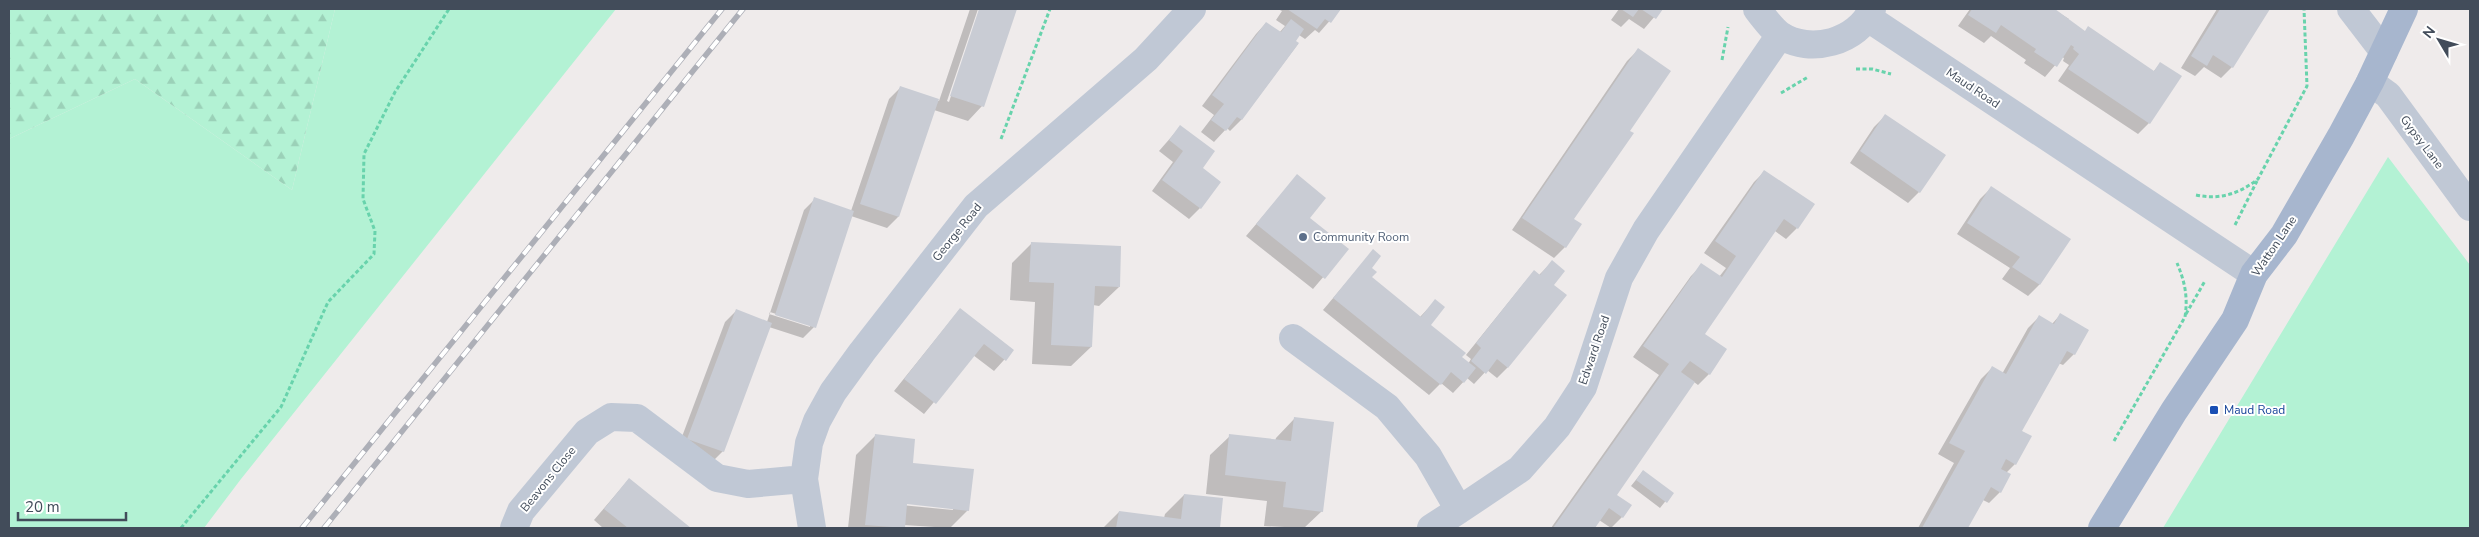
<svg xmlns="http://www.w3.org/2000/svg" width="2479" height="537" font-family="'Nunito Sans',sans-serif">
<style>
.green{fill:#b3f2d4}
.forest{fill:url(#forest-firs)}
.shadow{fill:#0003;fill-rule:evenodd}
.building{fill:#c9ccd4}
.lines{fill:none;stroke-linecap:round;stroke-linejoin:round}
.path{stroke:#68d3ac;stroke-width:3;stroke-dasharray:4 2.5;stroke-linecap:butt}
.minor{stroke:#c0c8d5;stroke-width:28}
.major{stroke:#a7b6ce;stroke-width:28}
.rail-casing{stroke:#adafb7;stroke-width:5.5}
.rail{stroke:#fff;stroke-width:4;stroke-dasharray:11;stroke-linecap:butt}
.service-dot{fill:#5c6f8a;stroke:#fff;stroke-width:2}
.transit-dot{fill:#1a4fb4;stroke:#fff;stroke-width:2}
.labels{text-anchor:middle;stroke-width:4;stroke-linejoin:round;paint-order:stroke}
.street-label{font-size:12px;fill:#424c5a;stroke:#fff}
.service-label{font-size:12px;fill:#4e5e75;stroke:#fff;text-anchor:start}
.transit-label{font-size:12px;fill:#164399;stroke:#fff;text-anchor:start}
</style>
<defs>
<pattern id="forest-firs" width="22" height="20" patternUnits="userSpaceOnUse" patternTransform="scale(1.25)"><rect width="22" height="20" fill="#b3f2d4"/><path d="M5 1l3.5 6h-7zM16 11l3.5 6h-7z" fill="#9bd1b8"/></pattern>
</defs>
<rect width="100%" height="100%" fill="#efebeb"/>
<!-- green -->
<path class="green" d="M335,9H616L241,479L204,528H9V139L135,79L292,190Z
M2388,157L2470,265V528H2163Z"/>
<!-- forest -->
<path class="forest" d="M9,9H335L292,190L135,79L9,139Z"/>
<!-- shadow -->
<path class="shadow" d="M970,9H978L947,101L949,102L980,9H1015L982,106L968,121L934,110L898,217L887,228L851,216L814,327L803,338L769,327L723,451L712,462L677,450L725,322L736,311L767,322L804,210L815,199L851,211L889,99L900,88L939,101ZM770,312L810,325V327L769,314Z
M1278,9H1340L1319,33L1315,30L1305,39L1299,35L1294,41L1298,44L1241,120L1230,131L1227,128L1214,142L1201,132L1214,115L1202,106L1256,34L1266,23L1279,33L1285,26L1276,20L1282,11Z
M1619,9H1661L1644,29L1629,19L1621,27L1611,20Z
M1970,9H2053L2069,19L2067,21L2153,72L2160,64L2180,77L2149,123L2138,134L2058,81L2069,65L2063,61L2064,58L2062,57L2045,77L2024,63L2026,60L1991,36L1984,43L1958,26Z
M2217,9H2269L2232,67L2221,78L2204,67L2195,76L2181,68Z
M1638,50L1628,131L1573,219L1565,247L1554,258L1512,230L1627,61Z
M1885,116L1919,192L1908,203L1850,163L1874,127Z
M1180,127L1201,168L1200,208L1189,219L1152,191L1173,162L1159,151Z
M1765,171L1797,228L1786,239L1775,231L1703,334L1709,374L1698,385L1694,382L1615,495L1630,506L1622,517L1611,528L1599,520L1594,528H1551L1659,375L1633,357L1691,276L1702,265L1719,277L1726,268L1704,253L1754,182Z
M1297,176L1308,218L1347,249L1313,289L1246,236Z
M1991,188L2069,239L2039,285L2028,296L2002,279L2010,268L1957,234L1980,199Z
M1032,243L1119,287L1099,306L1093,305L1091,347L1071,366L1032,364L1035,302L1010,300L1012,263Z
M1373,251L1370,278L1420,317L1435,301L1429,325L1468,364L1471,359L1466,355L1524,283L1534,272L1539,275L1552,262L1553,285L1508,367L1497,378L1487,370L1474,384L1467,378L1453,393L1441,383L1429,395L1323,310Z
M960,309L1013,350L994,371L973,355L924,414L894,391Z
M2060,315L2088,330L2074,354L2063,365L2058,363L2020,431L2015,464L2006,473L2000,492L1989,503L1983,500L1967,528H1918L1954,463L1938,454L1981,379L1992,368L2002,374L2028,328L2039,317L2052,324Z
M1295,418L1322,511L1304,528L1264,526L1267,501L1206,494L1210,455L1230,436L1275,441L1276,438Z
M875,436L911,464L968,510L950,528L904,525L903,528H848L856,455ZM901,502L953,508V510L901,505Z
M1643,471L1672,493L1660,508L1631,486Z
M629,479L689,528H603L594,520Z
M1184,495L1222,499L1218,528H1103L1119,512L1164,518L1165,514Z"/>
<!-- building -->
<path class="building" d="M979,9H1017L984,107L950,96Z
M1287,9H1341L1331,23L1325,19L1317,29Z
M1621,9H1639L1633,17Z
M1641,9H1663L1656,19Z
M1972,9H2055L2085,31L2088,26L2154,71L2160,62L2182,76L2150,124L2068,69L2079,54L2073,49L2074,47L2071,45L2057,67L2034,52L2036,49L2001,25L1996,33L1968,15Z
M2220,9H2270L2233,68L2213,55L2207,66L2191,56Z
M1291,19L1304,29L1296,41L1299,43L1242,120L1237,117L1226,131L1211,120L1224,104L1212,95L1266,22L1281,32Z
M1638,48L1671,71L1630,131L1634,133L1574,219L1582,224L1566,248L1522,218Z
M900,86L939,99L899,217L860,204Z
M1885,114L1946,155L1920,193L1860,151Z
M1180,125L1215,151L1203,168L1221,182L1201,209L1162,180L1183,151L1169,140Z
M1764,170L1815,204L1798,229L1784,219L1705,334L1727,349L1710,375L1690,361L1681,372L1695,382L1617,495L1632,505L1623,518L1609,508L1595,528H1553L1669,364L1643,346L1701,263L1722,277L1736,256L1715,241Z
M1297,174L1326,198L1310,218L1349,249L1325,279L1256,224Z
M1991,186L2071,239L2040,285L2012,267L2020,257L1967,223Z
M814,197L854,211L816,328L775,315Z
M1031,242L1121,246L1120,287L1095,286L1092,347L1051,345L1054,283L1029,282Z
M1373,249L1381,256L1372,268L1377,272L1372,277L1421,317L1435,299L1445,307L1431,325L1466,353L1462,357L1476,368L1464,383L1451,372L1441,385L1333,298Z
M1552,260L1565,271L1554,285L1567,295L1508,368L1497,359L1486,374L1471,361L1481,348L1476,343L1534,270L1540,275Z
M960,308L1014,350L1006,361L984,344L936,404L904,379Z
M736,309L772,323L724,452L687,439Z
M2060,313L2089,330L2075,355L2067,351L2022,431L2032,436L2016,465L2006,459L2001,469L2011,474L2001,493L1991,487L1968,528H1922L1965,451L1949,443L1992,366L2006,374L2039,315L2054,324Z
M1294,417L1334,422L1323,512L1283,507L1286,482L1225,475L1229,434L1291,441Z
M875,434L915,439L913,463L974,469L969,511L907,504L905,528L865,525Z
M1643,470L1674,493L1667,503L1636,480Z
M629,478L691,528H628L604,509Z
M1184,494L1223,498L1220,528H1116L1119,511L1181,519Z"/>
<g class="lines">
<!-- path -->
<path class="path" d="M1722,60L1728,27
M1856,69H1872L1891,74
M1781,93L1808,77
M1001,139L1050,9
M2196,195C2220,200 2239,194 2258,179L2307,86L2304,9
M2235,225L2257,181
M2186,314L2205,281
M2114,441L2185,317C2188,297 2185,282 2177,263
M181,528L281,407L328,302L374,254L375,231L363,199L364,154L395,92L449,9"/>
<!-- minor -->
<path class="minor" d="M1757,9C1763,17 1772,29 1780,35C1810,55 1858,42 1872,9
M2351,9L2384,52
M1868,18L2254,274
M2370,82L2388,95L2470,207
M1293,338L1387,407L1428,456L1459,510L1520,469L1557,427L1583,387L1619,278L1646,230L1780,35
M514,528L521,511L587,432L611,417L637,418L717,478L748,484L804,479
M812,528L804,479L809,443L817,421L833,392L862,352L976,206L1146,59L1192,9
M1431,528L1459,510"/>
<!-- major -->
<path class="major" d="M2102,528L2174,411L2235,320L2254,274L2284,235L2341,136L2370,82L2404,9"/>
<defs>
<path id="rail" d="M302,528L722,9
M324,528L743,9"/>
</defs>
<!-- rail casing -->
<use href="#rail" class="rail-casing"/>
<!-- rail -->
<use href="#rail" class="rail"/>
</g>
<!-- markers -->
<circle class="service-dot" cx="1303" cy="237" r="5"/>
<rect class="transit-dot" x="2209" y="405" width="10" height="10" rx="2.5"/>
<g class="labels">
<!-- street labels -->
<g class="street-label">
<text transform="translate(1973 88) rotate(34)" y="4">Maud Road</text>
<text transform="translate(2422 142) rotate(53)" y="4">Gypsy Lane</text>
<text transform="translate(957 232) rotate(-51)" y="4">George Road</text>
<text transform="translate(2274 246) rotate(-56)" y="4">Watton Lane</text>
<text transform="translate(1594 350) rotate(-71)" y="4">Edward Road</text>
<text transform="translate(548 479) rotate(-51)" y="4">Beavons Close</text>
</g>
<!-- service labels -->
<g class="service-label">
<text x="1313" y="241">Community Room</text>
</g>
<!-- transit labels -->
<g class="transit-label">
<text x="2224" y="414">Maud Road</text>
</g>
</g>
<!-- border -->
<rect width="2479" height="537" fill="none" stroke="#424c5a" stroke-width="20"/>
<!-- north arrow -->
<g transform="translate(2439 40) rotate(308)" stroke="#ffffff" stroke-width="4" paint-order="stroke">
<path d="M0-4L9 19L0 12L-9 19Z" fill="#424c5a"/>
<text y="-8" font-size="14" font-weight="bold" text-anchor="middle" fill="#424c5a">N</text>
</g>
<!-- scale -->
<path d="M18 512v8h108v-8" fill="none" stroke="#424c5a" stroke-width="2.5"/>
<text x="25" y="512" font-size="15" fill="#424c5a" stroke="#ffffff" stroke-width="4" paint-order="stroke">20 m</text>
</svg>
